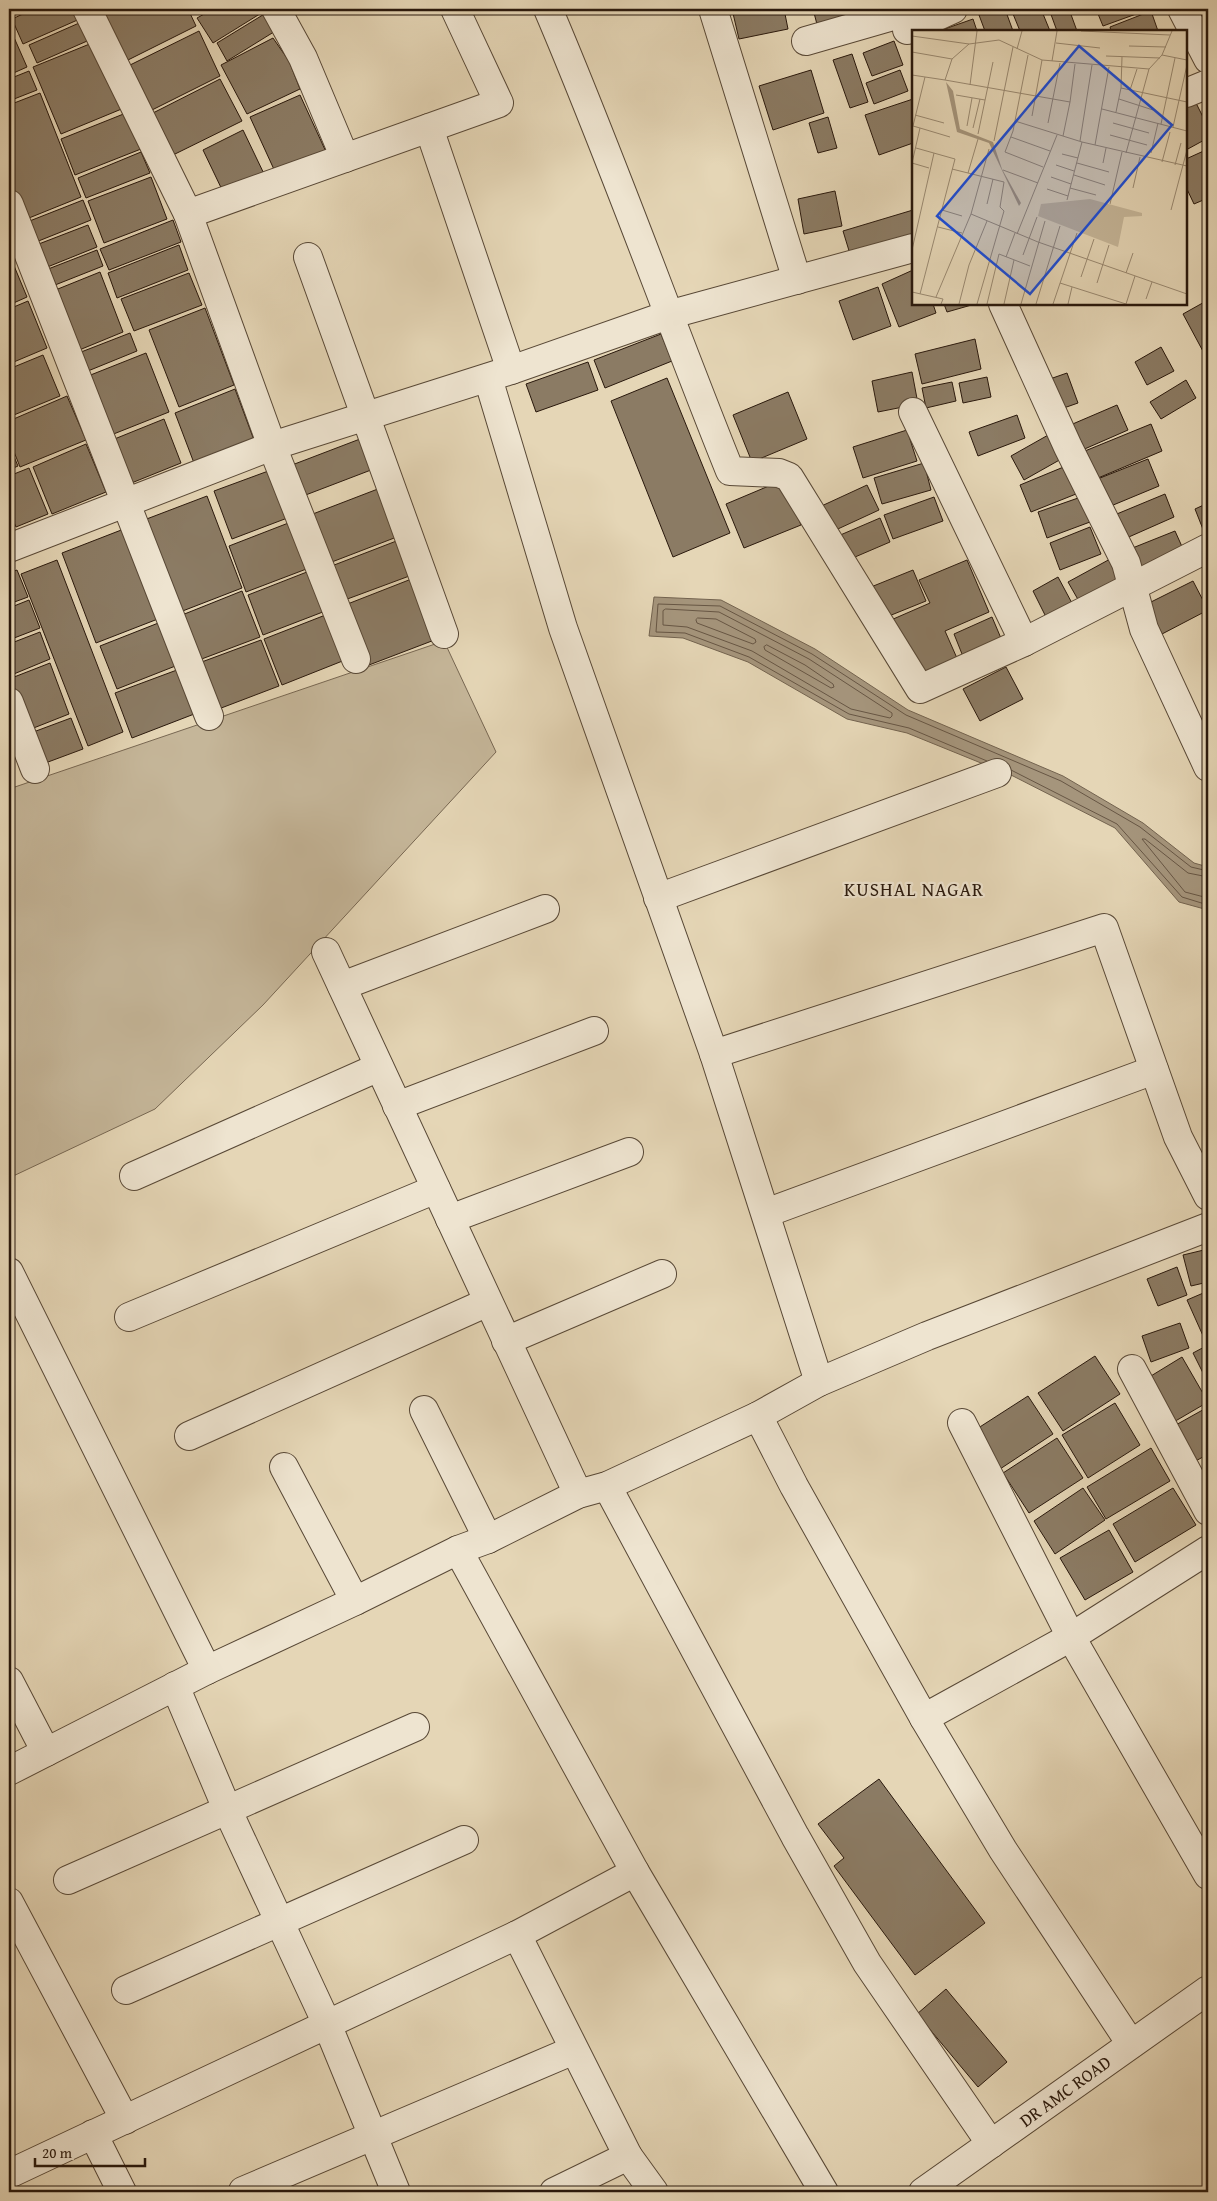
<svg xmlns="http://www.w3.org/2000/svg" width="1217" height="2201" font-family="'Gentium Book Plus',serif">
<rect width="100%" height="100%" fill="#e5d6b6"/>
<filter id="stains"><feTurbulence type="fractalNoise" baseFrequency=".004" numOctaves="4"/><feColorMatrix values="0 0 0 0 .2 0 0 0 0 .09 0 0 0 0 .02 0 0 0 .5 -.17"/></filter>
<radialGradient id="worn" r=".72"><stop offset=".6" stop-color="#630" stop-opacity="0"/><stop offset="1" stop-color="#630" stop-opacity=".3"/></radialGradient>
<!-- green -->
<polygon fill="#c5b699" stroke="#776752" points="444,641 496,752 263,1005 155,1109 9,1178 9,789"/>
<!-- water -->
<polygon fill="#a5957c" stroke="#73634f" points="654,597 721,600 815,649 908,710 1063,776 1143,823 1194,863 1208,867 1208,910 1179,902 1115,828 1013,776 907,733 847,719 748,662 683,638 649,636"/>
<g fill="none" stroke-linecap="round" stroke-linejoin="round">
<!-- shore -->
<g stroke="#675644" stroke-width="1">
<polygon points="666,609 719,612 809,659 892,713 892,716 890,718 851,709 752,651 687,627 663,625 663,611"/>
<polygon points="698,618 716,619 755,639 756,642 753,644 697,623 696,620"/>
<polygon points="767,645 805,665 833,684 834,687 831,688 765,650 764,647"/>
<polyline points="987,761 909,728 849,714 749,657 685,633 656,632 658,604 720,606 812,654 906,715 1061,781 1140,827 1191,867 1208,871"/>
<polyline points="1011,770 1117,824 1182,897 1208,905"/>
<polyline points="1208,877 1188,873 1145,839 1142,839 1185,892 1208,898"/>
</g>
</g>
<!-- building -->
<g fill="#8b7b64" stroke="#29180c">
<polygon points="34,9 78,9 82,18 23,44 12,19"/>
<polygon points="100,9 188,9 196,26 126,61"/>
<polygon points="213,9 261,9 263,12 213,43 197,18"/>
<polygon points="732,9 784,9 788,29 739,39"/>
<polygon points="813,9 895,9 819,32"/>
<polygon points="997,9 1005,9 1013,31 985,31 979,15"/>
<polygon points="1011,9 1041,9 1050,31 1020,31"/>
<polygon points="1049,9 1069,9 1077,31 1057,31"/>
<polygon points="1096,9 1150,9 1103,26"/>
<polygon points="1151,11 1158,31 1111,31 1110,27"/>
<polygon points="266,13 277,30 227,61 217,43"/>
<polygon points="973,19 977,31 939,31"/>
<polygon points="86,20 94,38 37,63 29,45"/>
<polygon points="9,26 27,67 9,75"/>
<polygon points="199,31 220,76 148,112 126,67"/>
<polygon points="273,38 289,61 300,89 247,114 221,65"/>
<polygon points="97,41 124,108 61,134 33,67"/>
<polygon points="894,41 903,65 872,76 863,53"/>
<polygon points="852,54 868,102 850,108 833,60"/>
<polygon points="811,70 824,113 773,130 759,86"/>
<polygon points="900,70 908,91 874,104 866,83"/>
<polygon points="29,71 37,90 9,101 9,79"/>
<polygon points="220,79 242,121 173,155 153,113"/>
<polygon points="40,93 81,197 24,220 9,179 9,105"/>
<polygon points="300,95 327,154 277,176 250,117"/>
<polygon points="913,99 913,143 879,155 865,115"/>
<polygon points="1194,99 1208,127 1208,138 1186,150 1186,104"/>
<polygon points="126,113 141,149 75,175 61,139"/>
<polygon points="828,117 837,148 818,153 809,123"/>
<polygon points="243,130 266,178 226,198 203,150"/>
<polygon points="1208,149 1208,198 1194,204 1186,187 1186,159"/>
<polygon points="141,152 150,173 86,198 78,178"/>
<polygon points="151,177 167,219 104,243 88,201"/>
<polygon points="835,191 842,226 804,234 798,199"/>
<polygon points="83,200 91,220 31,244 22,224"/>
<polygon points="913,210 913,235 850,254 843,231"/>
<polygon points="173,220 181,242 109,270 100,249"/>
<polygon points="88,225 97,247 40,270 31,247"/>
<polygon points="179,245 188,270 117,298 108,273"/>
<polygon points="97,250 103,266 50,287 43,271"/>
<polygon points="12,261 27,297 9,305 9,263"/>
<polygon points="913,270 913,304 933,304 936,313 899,327 882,284"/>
<polygon points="100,272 123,332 72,353 48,293"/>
<polygon points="189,273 202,305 134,331 121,299"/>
<polygon points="878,287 891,326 853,340 839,301"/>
<polygon points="1208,300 1208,353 1205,355 1183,314"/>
<polygon points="28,301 47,348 9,364 9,309"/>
<polygon points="944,304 975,304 947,312"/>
<polygon points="205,308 234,385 179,407 149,330"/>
<polygon points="130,333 137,351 83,373 76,354"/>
<polygon points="661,334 672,361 605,388 594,360"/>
<polygon points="975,339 981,369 922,384 915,354"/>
<polygon points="1161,347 1174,371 1147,385 1135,362"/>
<polygon points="146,353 169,412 106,437 83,378"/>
<polygon points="43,355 60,396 9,417 9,369"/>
<polygon points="588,362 598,390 536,412 526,384"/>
<polygon points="912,372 918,404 878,412 872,381"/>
<polygon points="1067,373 1078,403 1058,410 1047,380"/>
<polygon points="987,377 991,397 963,403 959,383"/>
<polygon points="667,378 730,533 673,557 611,401"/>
<polygon points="1186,380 1196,398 1161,419 1150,402"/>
<polygon points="952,382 956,401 926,408 922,388"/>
<polygon points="235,389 254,440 194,463 175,413"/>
<polygon points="788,392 807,439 752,462 733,415"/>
<polygon points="67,396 86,440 20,467 9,439 9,421"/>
<polygon points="1117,405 1128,430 1080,451 1068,426"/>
<polygon points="1017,415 1025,438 978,456 969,432"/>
<polygon points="164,419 181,463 129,484 112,440"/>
<polygon points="1151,424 1162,451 1091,481 1080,453"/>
<polygon points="907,430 917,461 863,478 853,447"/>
<polygon points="1050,434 1063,458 1024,480 1011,456"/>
<polygon points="360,439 371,470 303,496 292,465"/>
<polygon points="86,444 106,492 52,514 33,467"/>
<polygon points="9,445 18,466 9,470"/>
<polygon points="1148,459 1159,486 1106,508 1095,480"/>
<polygon points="924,463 931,490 882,504 874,478"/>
<polygon points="1066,466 1076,494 1031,512 1020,485"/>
<polygon points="29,468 48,514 16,527 9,510 9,476"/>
<polygon points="271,470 290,517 232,539 214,491"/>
<polygon points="783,480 801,525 744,548 726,504"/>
<polygon points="867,485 879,510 827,534 815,509"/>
<polygon points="383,487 402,535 324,565 305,517"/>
<polygon points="1165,494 1174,517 1122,540 1112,516"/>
<polygon points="207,496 242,588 180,612 144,520"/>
<polygon points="934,497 943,521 893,539 884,515"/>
<polygon points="1081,497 1090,522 1047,538 1038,512"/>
<polygon points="1208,503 1208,542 1195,509"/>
<polygon points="880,518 890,542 848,560 838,536"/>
<polygon points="291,522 309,568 246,592 229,546"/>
<polygon points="129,527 163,617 96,643 62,553"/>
<polygon points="1090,527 1101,554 1060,570 1050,543"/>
<polygon points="1175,531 1184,551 1134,571 1125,551"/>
<polygon points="399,540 412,575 342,601 329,567"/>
<polygon points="1112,558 1123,580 1080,603 1068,582"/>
<polygon points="57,560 123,732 88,746 21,574"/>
<polygon points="967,560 989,612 945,631 960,665 918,684 891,620 930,603 919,580"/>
<polygon points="17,570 28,597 9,604 9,573"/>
<polygon points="312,570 328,610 263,635 248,595"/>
<polygon points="913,570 926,601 879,620 866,589"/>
<polygon points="1058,577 1073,605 1047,619 1033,591"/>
<polygon points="414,578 437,639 369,665 345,605"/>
<polygon points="1193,581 1208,610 1162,634 1147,604"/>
<polygon points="242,591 260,637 199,660 182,615"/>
<polygon points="29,600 40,628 9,640 9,608"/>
<polygon points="328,614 345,660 282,685 264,639"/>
<polygon points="992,617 1003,643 964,659 954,634"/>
<polygon points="166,620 183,663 117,689 100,646"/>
<polygon points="40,632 50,659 9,676 9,644"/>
<polygon points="261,640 279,686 216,710 199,663"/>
<polygon points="50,663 69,714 26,731 9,687 9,679"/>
<polygon points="185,667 202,711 132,738 115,693"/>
<polygon points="1006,667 1023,699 980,721 963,689"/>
<polygon points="71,718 83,749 40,765 28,734"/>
<polygon points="1208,1249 1208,1282 1191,1286 1183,1255"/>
<polygon points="1177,1267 1187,1295 1158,1306 1147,1279"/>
<polygon points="1208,1291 1208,1336 1204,1338 1187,1300"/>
<polygon points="1180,1323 1189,1348 1151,1362 1142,1336"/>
<polygon points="1208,1345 1208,1383 1193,1353"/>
<polygon points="1095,1356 1120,1394 1063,1431 1038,1393"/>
<polygon points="1182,1357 1208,1402 1172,1423 1146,1379"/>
<polygon points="1028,1396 1053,1434 997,1471 972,1432"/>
<polygon points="1115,1403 1140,1445 1088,1478 1062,1435"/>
<polygon points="1208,1407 1208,1454 1194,1462 1174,1426"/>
<polygon points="1057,1438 1083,1478 1029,1513 1003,1473"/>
<polygon points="1151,1448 1170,1481 1106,1519 1087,1487"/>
<polygon points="1083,1488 1105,1520 1055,1554 1034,1521"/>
<polygon points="1173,1488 1196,1525 1135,1562 1113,1524"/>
<polygon points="1109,1530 1133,1572 1085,1600 1060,1558"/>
<polygon points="879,1779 985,1923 915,1975 834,1866 844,1858 818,1824"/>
<polygon points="946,1989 1007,2062 978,2087 917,2014"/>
</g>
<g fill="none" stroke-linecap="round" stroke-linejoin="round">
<defs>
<g id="minor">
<polyline points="87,9 188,214 272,446 356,659"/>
<polyline points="276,9 303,58 345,158"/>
<path d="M548,9C613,161 668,317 730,471L779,473L789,477L920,689L1024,642L1208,548"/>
<polyline points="713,9 797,280"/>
<polyline points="1182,9 1208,59"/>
<polyline points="907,30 953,9"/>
<polyline points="806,41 903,13"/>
<polyline points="1186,93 1208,84"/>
<polyline points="429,128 511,370"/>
<polyline points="9,204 209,716"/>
<polyline points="188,214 499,103 455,9"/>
<polyline points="308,257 444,634"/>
<polyline points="1003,304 1068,447 1126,563 1144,629 1208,767"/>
<polyline points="488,378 563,628 714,1054 819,1382"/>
<polyline points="913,412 1024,642"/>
<polyline points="9,548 272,446 511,370 668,315 913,248"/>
<polyline points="9,702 35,769"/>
<polyline points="658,898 997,773"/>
<polyline points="326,952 578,1494"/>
<polyline points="342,986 545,909"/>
<polyline points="714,1054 1104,928 1178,1137 1208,1196"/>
<polyline points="397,1106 594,1031"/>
<polyline points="134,1176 379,1067"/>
<polyline points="766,1213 1154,1070"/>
<polyline points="450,1219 629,1152"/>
<polyline points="9,1272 207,1670"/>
<polyline points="129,1317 436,1189"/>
<polyline points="506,1341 662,1274"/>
<polyline points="1132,1369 1208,1511"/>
<polyline points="424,1410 488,1539"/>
<polyline points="758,1416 794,1486 924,1718 1071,1637 1208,1550"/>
<polyline points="962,1423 1071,1637 1208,1875"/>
<polyline points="189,1436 488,1302"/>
<polyline points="284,1467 355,1601"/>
<polyline points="607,1486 795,1836 867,1963 991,2144"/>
<polyline points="458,1550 635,1872 824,2192"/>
<polyline points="9,1681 46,1752"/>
<polyline points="175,1686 227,1809 327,2024 396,2192"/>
<polyline points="924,1718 1003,1850 1131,2044"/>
<polyline points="9,1771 207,1670 355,1601 458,1550 488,1539 578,1494 607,1486 758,1416 819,1382 927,1336 1208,1227"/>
<polyline points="68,1880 415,1727"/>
<polyline points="9,1902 125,2120"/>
<polyline points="517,1935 628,2156 554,2192"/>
<polyline points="126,1990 464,1840"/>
<polyline points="93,2134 122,2192"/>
<polyline points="628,2156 654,2192"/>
<polyline points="9,2174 517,1935 635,1872"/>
<polyline points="243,2191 574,2050"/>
<polyline points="923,2192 1208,1990"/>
</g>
</defs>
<!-- minor casing -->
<use href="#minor" stroke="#584836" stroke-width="30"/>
<!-- minor -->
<use href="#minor" stroke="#eee4d0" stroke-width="28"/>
</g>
<g text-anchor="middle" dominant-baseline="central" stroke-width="4.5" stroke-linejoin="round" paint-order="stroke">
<!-- street labels -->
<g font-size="18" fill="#29180c" stroke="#eee4d0">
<text transform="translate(1065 2091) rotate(-36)">DR AMC ROAD</text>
</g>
<!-- neighbourhood labels -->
<g font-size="19" letter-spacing="1" fill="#29180c" stroke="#eee4d0">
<text x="914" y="889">KUSHAL NAGAR</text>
</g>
</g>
<!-- overview -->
<g transform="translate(912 30)">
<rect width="275" height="275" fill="#e5d6b6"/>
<path d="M178,169L230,183V186L212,187L206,217L126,186L129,174Z" fill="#c5b699"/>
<path d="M34,52L41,61L48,99L81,112L90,139L109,173L107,176L77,113L45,102Z" fill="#a5957c"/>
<path fill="none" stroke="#9a8a72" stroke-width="1" d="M169,1L258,5M0,6L57,14L87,10L130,30L237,39L250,25L260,1M144,13L188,18M217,16L254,17M105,19L110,1M0,22L40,29M116,25L101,101L93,122L131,137M250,25L275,30M194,26L248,28M140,31L145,1M0,45L33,50L40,29L57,14M33,50L158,72L151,106M58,55L65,1M209,58L210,27M218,60L225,39M44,65L73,70M207,69L241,80M158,72L163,34M190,79L275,101M204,82L209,58L275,72M3,85L32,93M120,86L130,30M103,91L170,112L275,136M136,93L148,33M201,93L237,103M249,94L263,28M55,96L60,68M261,97L275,35M8,98L38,107M61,98L68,69M66,104L81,32M198,105L235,115M99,107L138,121M82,111L101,17M168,111L180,35M183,115L197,37M4,118L43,129L8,264M214,123L237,39M239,123L246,93M150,124L166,128M250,132L258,102M0,133L8,98L1,96L13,47M0,133L17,138M165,133L197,142M191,133L194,118M144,135L162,141M263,135L269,113M40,139L92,152L88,177L92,181L65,274M91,140L126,153M56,143L66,109M162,145L193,155M139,147L159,154M158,158L184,165M221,158L228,127M135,159L156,166M155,170L170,112M75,174L81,149M198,174L210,122M30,180L50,186M259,180L275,120M59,184L126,212L275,264M26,197L50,203M105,204L145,105M0,220L22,123M111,225L125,187M94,227L103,203M214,243L221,223M169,247L182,209M148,253L214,274M185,253L197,215M0,262L31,269L29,274M24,267L59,184L77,119M234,269L240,252M47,274L57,235L75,191M75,274L87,224L118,236M92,274L102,230M109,274L133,191M124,274L148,196M141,274L165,203M156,274L160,257M214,274L223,246"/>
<path fill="#1d4ed8" fill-opacity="0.15" stroke="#1d4ed8" stroke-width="2.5" d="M167,16L260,95L118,264L25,186Z"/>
<rect width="275" height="275" fill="none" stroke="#29180c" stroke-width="2.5"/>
</g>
<!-- margin -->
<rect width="1217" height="2201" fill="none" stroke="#e5d6b6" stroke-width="30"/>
<rect x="10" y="10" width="1197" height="2181" fill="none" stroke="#29180c" stroke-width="2.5"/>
<rect x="15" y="15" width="1187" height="2171" fill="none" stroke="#29180c"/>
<!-- scale -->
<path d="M35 2158v8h110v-8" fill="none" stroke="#29180c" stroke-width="2.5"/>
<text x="42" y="2158" font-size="15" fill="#29180c" stroke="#eee4d0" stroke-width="4" paint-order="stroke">20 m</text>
<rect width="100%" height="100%" filter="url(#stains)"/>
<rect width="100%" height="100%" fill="url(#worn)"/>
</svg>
